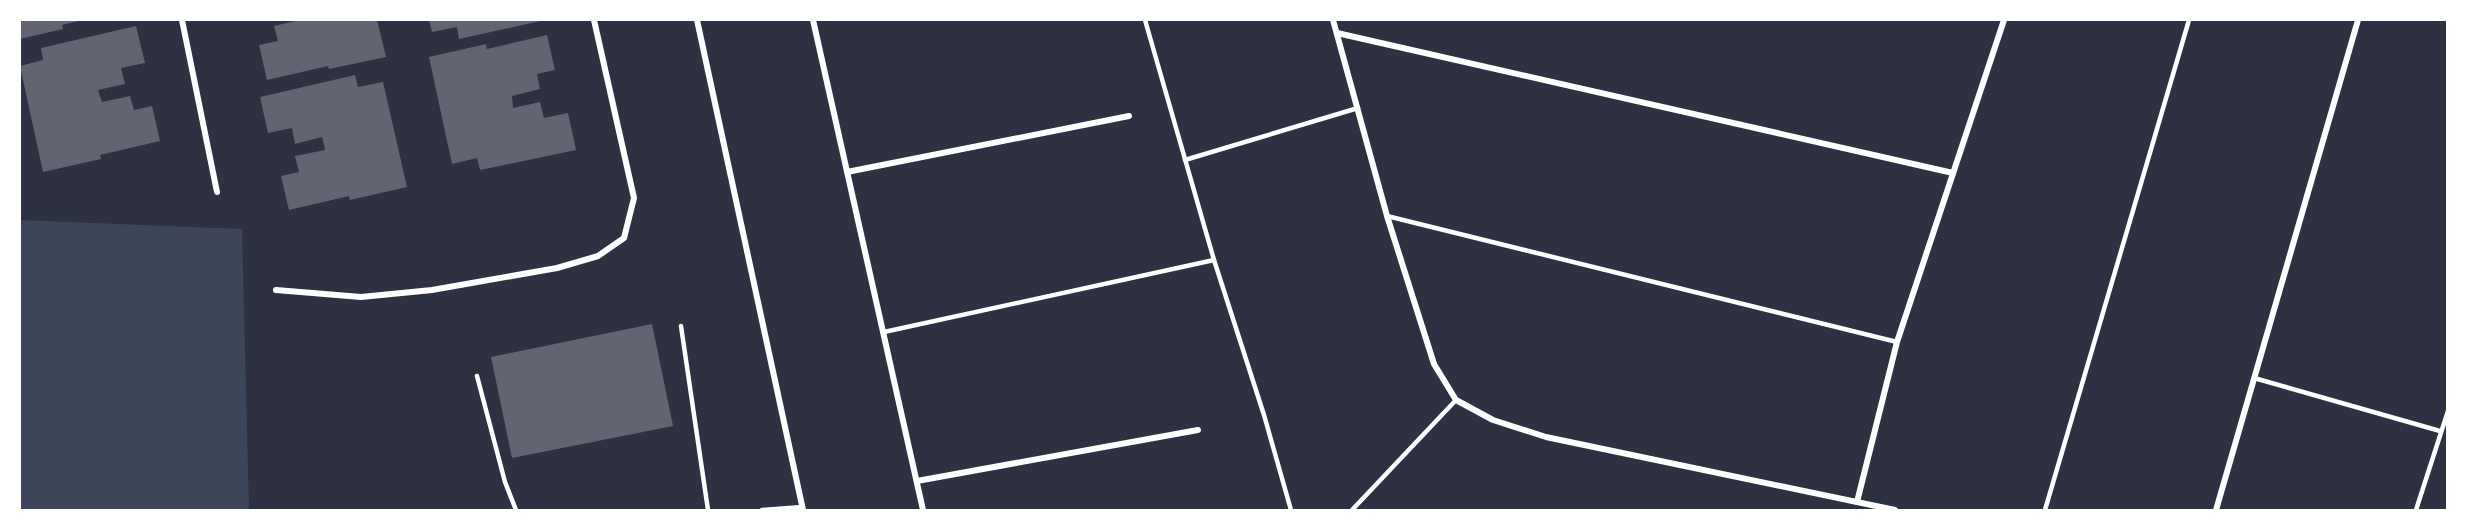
<svg xmlns="http://www.w3.org/2000/svg" width="2467" height="530" font-family="Quicksand,sans-serif">
<rect width="100%" height="100%" fill="#2d3142"/>
<!-- green -->
<polygon fill="#3c4559" points="20,220 242,229 249,510 20,510"/>
<!-- building -->
<g fill="#626471">
<polygon points="20,20 83,20 62,25 63,29 20,39"/>
<polygon points="300,20 377,20 386,57 329,69 328,66 267,80 259,45 278,41 274,26"/>
<polygon points="429,20 545,20 459,39 457,27 432,32"/>
<polygon points="136,26 145,63 121,68 125,84 98,90 102,102 130,96 134,110 152,106 160,141 100,155 101,159 43,172 20,66 43,60 41,48"/>
<polygon points="547,35 555,70 537,74 540,89 512,96 513,108 540,102 544,118 568,113 576,150 480,170 477,158 452,164 429,57 486,44 487,49"/>
<polygon points="355,75 358,87 383,82 407,187 350,200 349,196 289,210 281,176 299,172 295,156 325,150 324,144 322,137 295,144 292,128 268,133 260,97"/>
<polygon points="652,324 673,426 512,458 491,357"/>
</g>
<g fill="none" stroke-linecap="round" stroke-linejoin="round">
<!-- service -->
<g stroke="#fff" stroke-width="4.5">
<polyline points="1145,20 1214,260 1264,415 1291,510"/>
<polyline points="1185,160 1358,108"/>
<polyline points="1387,216 1897,342"/>
<polyline points="681,326 708,510"/>
<polyline points="884,332 1214,260"/>
<polyline points="477,376 505,482 516,510"/>
<polyline points="2254,378 2440,431"/>
<polyline points="762,510 803,507"/>
<polyline points="1352,510 1456,400"/>
<polyline points="2045,510 2189,20"/>
<polyline points="2416,510 2448,411"/>
</g>
<!-- minor -->
<g stroke="#fff" stroke-width="6">
<polyline points="182,20 217,192"/>
<polyline points="697,20 803,510"/>
<polyline points="813,20 923,510"/>
<polyline points="1333,20 1387,216 1434,364 1456,400 1493,420 1546,437 1895,510"/>
<polyline points="1337,33 1953,173"/>
<polyline points="847,172 1129,116"/>
<polyline points="276,290 361,297 432,290 557,268 598,256 624,238 634,198 594,20"/>
<polyline points="917,481 1198,430"/>
<polyline points="1857,502 1897,342 2004,20"/>
<polyline points="2216,510 2358,20"/>
</g>
</g>
<!-- border -->
<rect width="2467" height="530" fill="none" stroke="#ffffff" stroke-width="42"/>
</svg>
